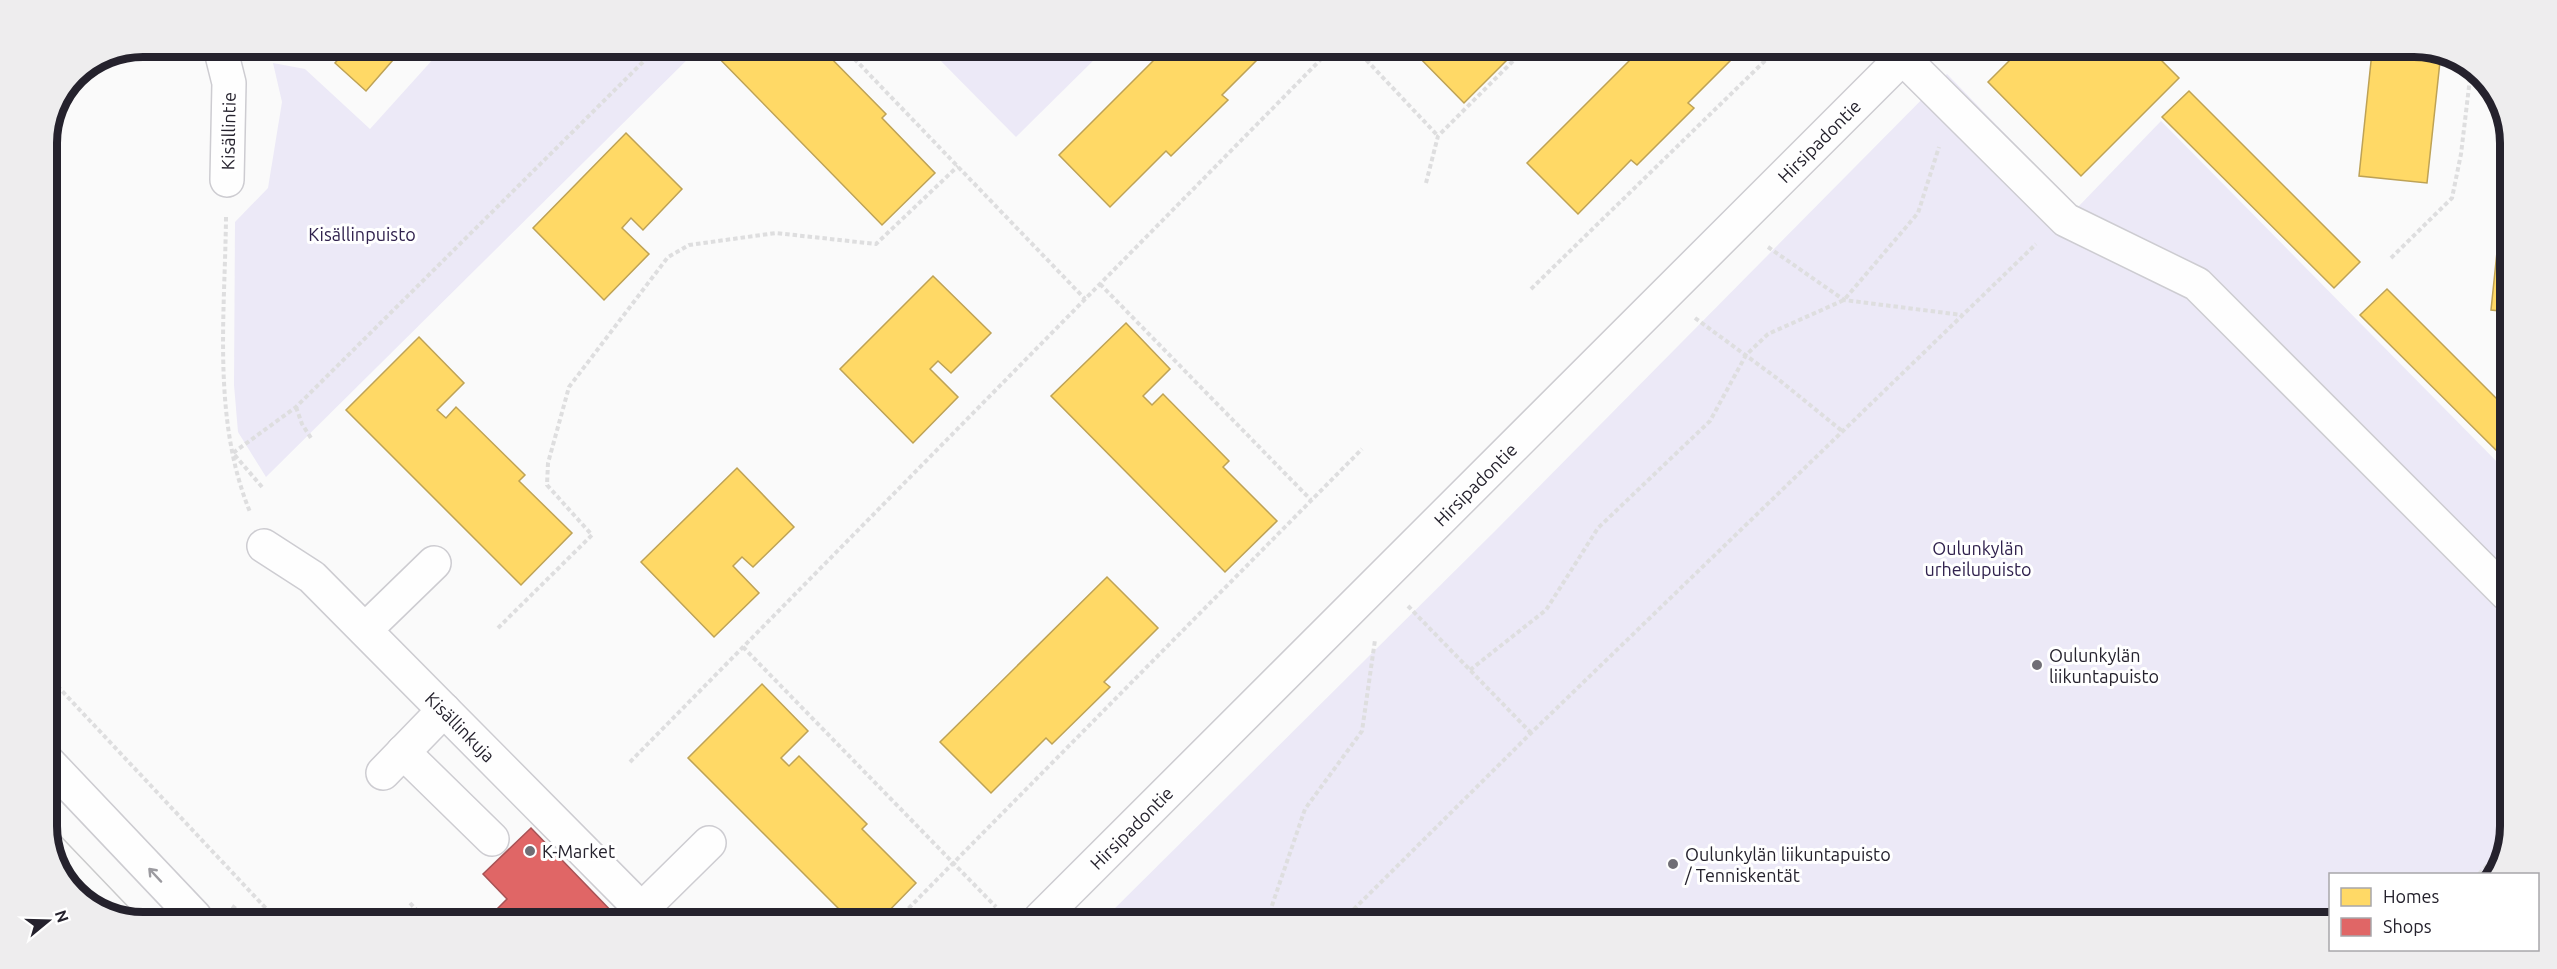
<svg xmlns="http://www.w3.org/2000/svg" width="2557" height="969" font-family="Ubuntu,sans-serif">
<rect width="100%" height="100%" fill="#fafafa"/>
<!-- green -->
<g fill="#ece9f7">
<polygon points="444,47 699,48 266,477 238,432 234,385 235,222 268,188 282,102 273,63 305,69 370,129"/>
<polygon points="928,48 1105,49 1016,137"/>
<polygon points="1947,74 2077,208 2161,121 2508,473 2505,858 2492,874 2330,874 2330,922 1103,920 1495,531"/>
</g>
<!-- homes -->
<g fill="#ffd966" stroke="#bea255" stroke-width="1.5">
<polygon points="345,47 386,47 383,51 393,60 366,91 335,63 347,49"/>
<polygon points="709,48 801,48 809,56 817,48 821,48 886,114 882,118 935,173 882,225"/>
<polygon points="1165,49 1268,49 1222,95 1228,100 1171,156 1166,151 1110,207 1059,155"/>
<polygon points="1411,49 1517,50 1464,103"/>
<polygon points="1640,50 1741,50 1688,103 1694,108 1637,165 1631,160 1578,214 1527,163"/>
<polygon points="2019,51 2115,51 2124,59 2132,51 2152,51 2179,78 2081,176 1988,82"/>
<polygon points="2372,52 2441,52 2427,183 2359,176"/>
<polygon points="2189,91 2360,262 2334,288 2162,117"/>
<polygon points="2500,109 2510,136 2509,312 2491,310 2509,136 2497,134"/>
<polygon points="626,133 682,189 643,230 631,218 622,228 649,254 604,300 533,228"/>
<polygon points="933,276 991,333 951,373 938,361 930,369 958,397 913,443 840,369"/>
<polygon points="2387,289 2508,410 2508,462 2360,315"/>
<polygon points="1126,323 1170,369 1143,396 1152,405 1163,394 1229,461 1223,467 1277,521 1225,572 1051,396"/>
<polygon points="419,337 464,383 437,410 446,418 456,407 525,475 519,481 572,533 521,585 346,410"/>
<polygon points="737,468 794,527 753,567 742,557 733,566 759,593 714,637 641,562"/>
<polygon points="1107,577 1158,628 1104,682 1110,687 1052,744 1046,738 991,793 940,742"/>
<polygon points="762,684 808,731 781,758 789,766 799,756 867,824 862,829 916,883 881,919 849,919 688,758"/>
</g>
<!-- shops -->
<polygon fill="#e06666" stroke="#a85255" stroke-width="1.5" points="531,828 618,918 488,918 507,899 483,874"/>
<g fill="none" stroke-linecap="round" stroke-linejoin="round">
<defs>
<g id="minor">
<polyline points="220,47 229,83 227,180"/>
<polyline points="1904,59 2066,220 2197,284 2507,594"/>
<path id="s1" d="M264,546L312,577L651,919"/>
<polyline points="365,630 434,563"/>
<polyline points="403,752 492,839"/>
<polyline points="383,773 444,710"/>
<polyline points="642,909 709,843"/>
<path id="s2" d="M1040,919L1910,50"/>
</g>
<polyline id="major" points="47,761 195,917"/>
</defs>
<!-- minor casing -->
<use href="#minor" stroke="#cdccd1" stroke-width="36"/>
<!-- major casing -->
<use href="#major" stroke="#cdccd1" stroke-width="36"/>
<!-- path -->
<g stroke="#dededf" stroke-width="4" stroke-dasharray="4.5 3" stroke-linecap="butt">
<polyline points="844,48 1085,299"/>
<polyline points="1356,49 1438,136"/>
<polyline points="1426,183 1438,136 1524,50"/>
<path d="M226,217C225,315 212,419 250,512"/>
<polyline points="1768,247 1844,300 1962,315"/>
<polyline points="2391,258 2452,198 2461,154 2471,70"/>
<polyline points="1100,284 1311,500"/>
<polyline points="1531,289 1776,50"/>
<polyline points="1695,318 1778,379 1842,431"/>
<polyline points="296,407 302,424 311,438"/>
<polyline points="262,487 233,453 296,407 657,48"/>
<polyline points="1408,606 1531,733"/>
<polyline points="498,628 592,535 547,485 548,463 569,387 668,257 689,245 776,233 876,244 958,166"/>
<polyline points="743,647 996,907"/>
<polyline points="1470,670 1546,610 1598,528 1710,421 1746,355 1768,334 1844,300 1918,213 1939,147"/>
<polyline points="47,675 275,918"/>
<polyline points="630,762 1331,49"/>
<polyline points="2479,874 2505,847"/>
<polyline points="410,903 424,918"/>
<polyline points="232,906 239,911 268,918"/>
<polyline points="898,919 1362,449"/>
<polyline points="1267,920 1305,809 1362,731 1375,640"/>
<polyline points="1343,920 1531,733 2036,244"/>
</g>
<!-- minor -->
<use href="#minor" stroke="#fefefe" stroke-width="33"/>
<!-- major -->
<use href="#major" stroke="#fefefe" stroke-width="33"/>
<!-- tram -->
<g stroke="#cacacb" stroke-width="1.5">
<polyline points="47,822 138,917"/>
<polyline points="60,867 100,909"/>
</g>
</g>
<!-- one-way arrows -->
<defs><path id="oneway-shaft" d="M-6 0H5M1.5-3L5.5 0L1.5 3" fill="none" stroke-width="1.6" stroke-linecap="round" stroke-linejoin="round" transform="scale(1.5)"/></defs>
<use stroke="#9c9ba0" href="#oneway-shaft" transform="translate(155 875) rotate(-133)"/>
<!-- markers -->
<g fill="#706e75" stroke="#fff" stroke-width="2">
<circle cx="2037" cy="665" r="6"/>
<circle cx="530" cy="851" r="6"/>
<circle cx="1673" cy="864" r="6"/>
</g>
<g text-anchor="middle" dominant-baseline="central" stroke-width="6" stroke-linejoin="round" paint-order="stroke">
<!-- street labels -->
<g font-size="18" fill="#25222d" stroke="#fff">
<text transform="translate(228 131) rotate(-89)">Kisällintie</text>
<text stroke="none"><textPath href="#s2" startOffset="1101">Hirsipadontie</textPath></text>
<text stroke="none"><textPath href="#s2" startOffset="615">Hirsipadontie</textPath></text>
<text stroke="none"><textPath href="#s1" startOffset="268">Kisällinkuja</textPath></text>
<text stroke="none"><textPath href="#s2" startOffset="129">Hirsipadontie</textPath></text>
</g>
<!-- park labels -->
<g font-size="18" fill="#31224e" stroke="#fff">
<text x="362" y="234">Kisällinpuisto</text>
<text x="1978" y="548">Oulunkylän<tspan x="1978" dy="21">urheilupuisto</tspan></text>
</g>
<!-- poi labels -->
<g font-size="18" fill="#25222d" stroke="#fff" text-anchor="start">
<text x="2049" y="655">Oulunkylän<tspan x="2049" dy="21">liikuntapuisto</tspan></text>
<text x="542" y="851">K-Market</text>
<text x="1685" y="854">Oulunkylän liikuntapuisto<tspan x="1685" dy="21">/ Tenniskentät</tspan></text>
</g>
</g>
<!-- crop -->
<path d="M0 0H2557V969H0ZM143 57H2414A86 86 0 0 1 2500 143V826A86 86 0 0 1 2414 912H143A86 86 0 0 1 57 826V143A86 86 0 0 1 143 57Z" fill="#eeedee" fill-rule="evenodd"/>
<path fill="none" stroke="#25222d" stroke-width="8" d="M143 57H2414A86 86 0 0 1 2500 143V826A86 86 0 0 1 2414 912H143A86 86 0 0 1 57 826V143A86 86 0 0 1 143 57Z"/>
<!-- legend -->
<rect x="2329" y="873" width="210" height="78" fill="#ffffff" stroke="#a8a7ab" stroke-width="1.5"/>
<rect x="2341" y="888" width="30" height="18" fill="#ffd966" stroke="#a8a7ab" stroke-width="1.5"/>
<text x="2383" y="903" font-size="18" fill="#25222d">Homes</text>
<rect x="2341" y="918" width="30" height="18" fill="#e06666" stroke="#a8a7ab" stroke-width="1.5"/>
<text x="2383" y="933" font-size="18" fill="#25222d">Shops</text>
<!-- north arrow -->
<g transform="translate(48 921) rotate(71)" stroke="#ffffff" stroke-width="4.5" paint-order="stroke">
<path d="M0-4.5L10 22L0 15L-10 22Z" fill="#25222d"/>
<text y="-9" font-size="16" font-weight="bold" text-anchor="middle" fill="#25222d">N</text>
</g>
</svg>
